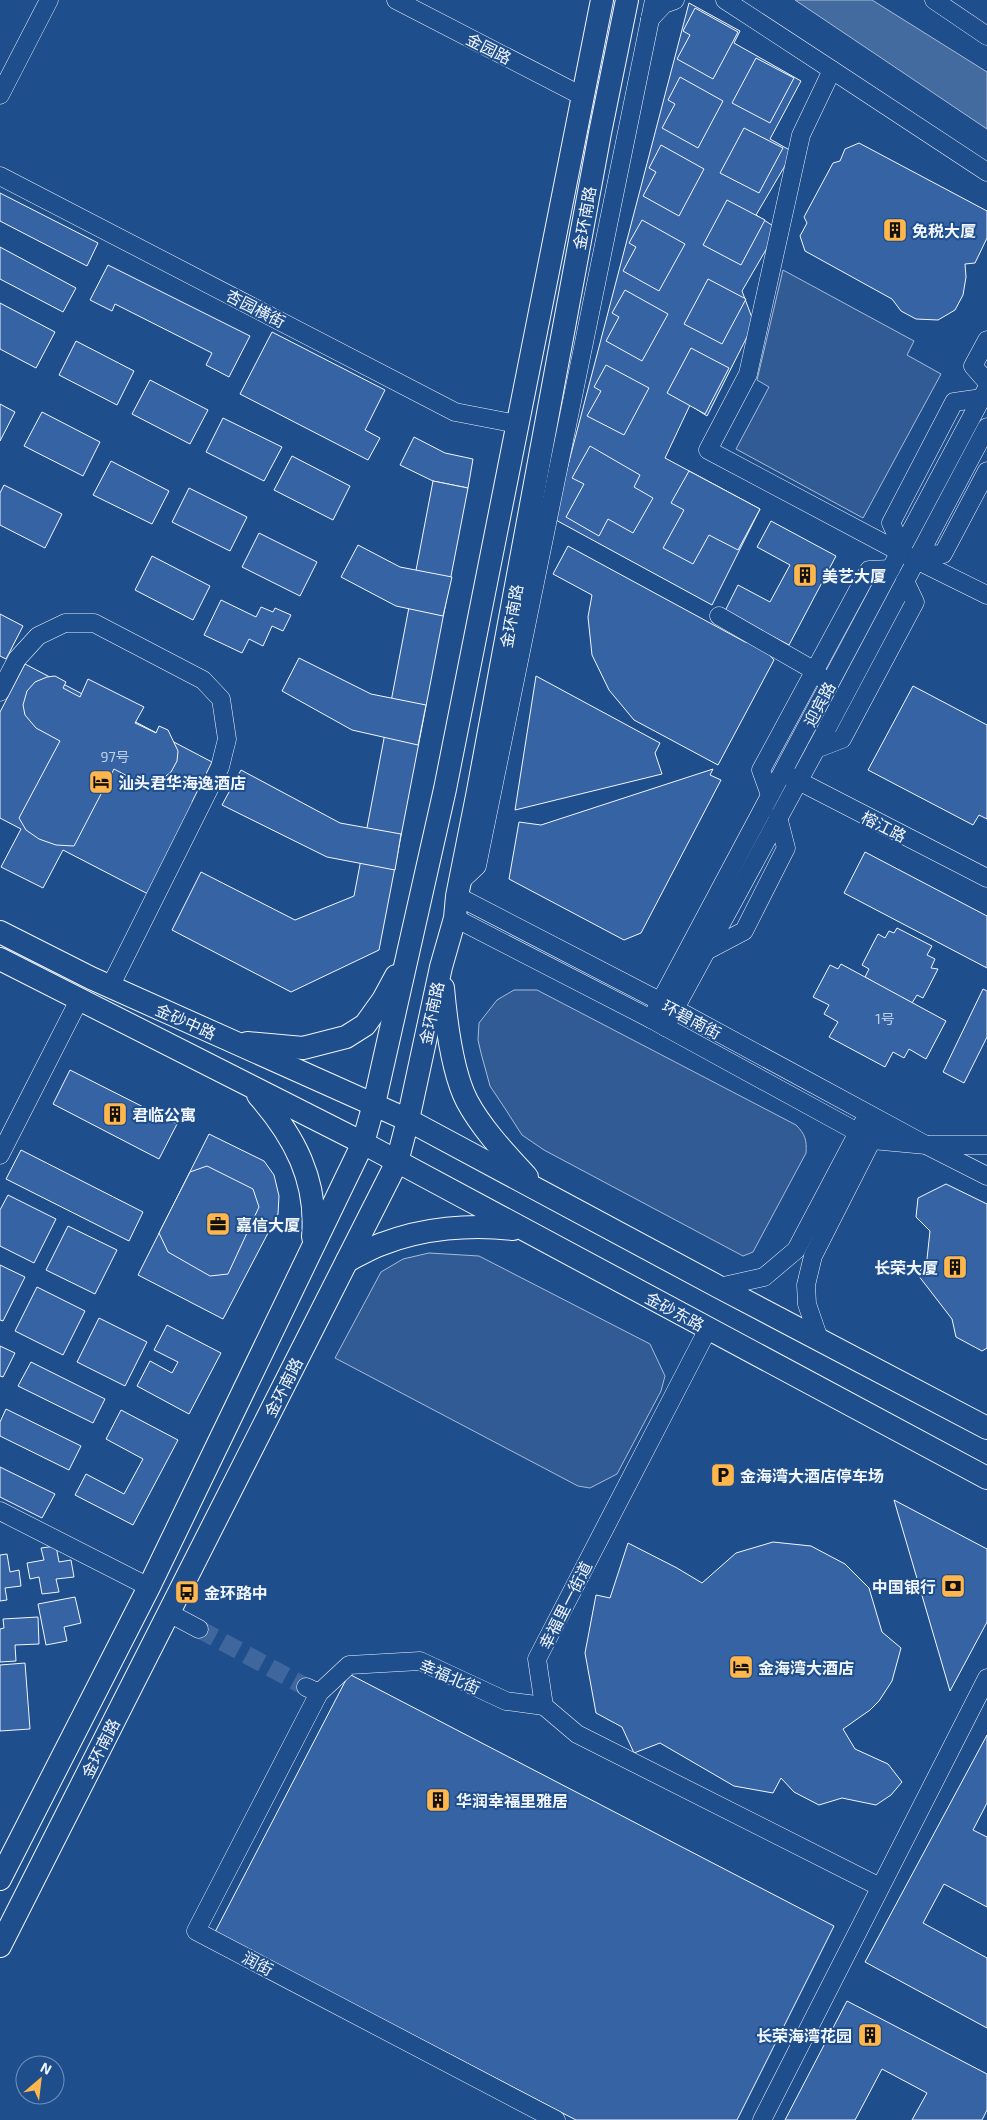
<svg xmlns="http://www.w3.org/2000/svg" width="987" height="2120" font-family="'Exo 2','Noto Sans SC',sans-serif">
<rect width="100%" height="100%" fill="#1f4e8c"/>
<!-- green -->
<g fill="#305b95" stroke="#a8bbd7">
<polygon points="783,270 914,341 907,355 941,374 863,518 736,449 769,387 757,380"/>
<path d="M514,990H537L796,1125C805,1134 807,1140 806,1153L753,1252L743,1256L544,1150L522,1135L506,1110L490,1086L481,1053L478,1040L479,1023L497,1000Z"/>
<polygon points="429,1253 479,1256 650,1344 665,1376 661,1391 617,1474 590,1488 578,1486 335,1358 381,1272 403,1259"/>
</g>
<!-- water -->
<polygon fill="#446ba0" stroke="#a8bbd7" points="795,0 872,0 987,72 987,129"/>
<!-- building -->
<g fill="#3563a3" stroke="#f2f6ff">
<polygon points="689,3 740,31 734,43 801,81 770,139 793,152 756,215 778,229 742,291 754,323 707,416 690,405 665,458 760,509 712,605 554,519"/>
<polygon points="695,8 738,32 713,79 677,59 690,35 683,31"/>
<polygon points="756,58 794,78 770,123 732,103"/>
<polygon points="680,77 723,101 698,148 662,128 675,104 668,100"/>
<polygon points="744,128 783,148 759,193 720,173"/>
<polygon points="859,143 987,211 987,238 975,263 965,264 966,277 963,295 955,310 938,320 916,319 901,311 892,299 805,251 800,236 807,223 804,217 833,163 840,161 845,149"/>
<polygon points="661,145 704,169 679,216 643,196 656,172 649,168"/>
<polygon points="0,193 98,243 87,266 0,221"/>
<polygon points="727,200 765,220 741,265 703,245"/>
<polygon points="642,220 685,244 659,291 623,271 636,247 629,243"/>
<polygon points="0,247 76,288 63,312 0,279"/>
<polygon points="108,265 250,336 229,377 206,365 212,353 115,304 112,311 90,300"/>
<polygon points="708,279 746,299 722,344 684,324"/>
<polygon points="625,290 668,314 642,361 606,341 619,317 612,313"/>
<polygon points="0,303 55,332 36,368 0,349"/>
<polygon points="272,332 385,390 365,430 380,438 368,460 240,394"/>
<polygon points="76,341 134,371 117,405 59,375"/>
<polygon points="691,348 729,368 705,414 667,393"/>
<polygon points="606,365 649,388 624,435 587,416 601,391 594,387"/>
<polygon points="150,380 208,410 190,444 132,414"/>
<polygon points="0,404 15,412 0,441"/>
<polygon points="42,412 100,442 83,476 24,446"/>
<polygon points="223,418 282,447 264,481 206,452"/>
<polygon points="414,437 445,453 473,459 468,488 433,481 400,465"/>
<polygon points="590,446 640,475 634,487 653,498 633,533 608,519 599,536 566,517 584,484 572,478"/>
<polygon points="292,456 350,486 333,520 274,490"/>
<polygon points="111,461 169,491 152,524 93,495"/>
<polygon points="689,471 760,509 738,550 709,535 693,564 663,548 684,510 671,503"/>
<polygon points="433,481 468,488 379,950 291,992 172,930 201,872 295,920 354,896"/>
<polygon points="4,485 62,514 45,548 0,525 0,493"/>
<polygon points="189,488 247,517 230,551 172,522"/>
<polygon points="771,521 836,556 789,645 725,611 738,585 770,602 790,565 757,547"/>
<polygon points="259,533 317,562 300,596 242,567"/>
<polygon points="358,545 400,567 452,577 443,616 396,606 341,577"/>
<polygon points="568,546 745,642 760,644 774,660 718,765 634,720 609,690 592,655 588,617 592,595 553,574"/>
<polygon points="152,556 210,586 193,620 135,590"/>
<polygon points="221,600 256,617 261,607 273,612 275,608 291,615 283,631 272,626 263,646 249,639 242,653 204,635"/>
<polygon points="0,614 23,626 6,659 0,656"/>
<polygon points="299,658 371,694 426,705 418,745 352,730 282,691"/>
<polygon points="25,664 212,762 192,802 197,805 150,895 63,850 43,888 1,867 21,829 0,818 0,712"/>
<polygon points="55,676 66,682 63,688 80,697 88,679 144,707 135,723 156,733 159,726 168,730 178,751 177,761 171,772 161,780 148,781 133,779 114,769 74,846 56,845 39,839 26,830 19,818 60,741 36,728 25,715 23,705 27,691 35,682 47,677"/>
<polygon points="536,676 660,743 655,753 662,774 515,810"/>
<polygon points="913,686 987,725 987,819 979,815 973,825 868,770"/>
<polygon points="713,769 710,775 721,780 641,933 624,940 509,879 519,822 541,825"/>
<polygon points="241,770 340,823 401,834 395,870 327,857 222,805"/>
<polygon points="865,852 987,916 987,968 844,893"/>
<polygon points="897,928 932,946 927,955 935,959 931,968 938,969 923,998 917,995 912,1003 903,998 899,1005 890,1001 886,1009 871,1001 875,994 867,990 872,981 865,977 869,969 862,965 878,934 885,938 889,931 894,933"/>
<polygon points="841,964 946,1021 926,1059 909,1049 904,1058 893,1052 885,1067 829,1037 838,1022 824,1014 829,1005 813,997 830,965 838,969"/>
<polygon points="983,989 987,991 987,1037 964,1083 943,1072"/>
<polygon points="70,1070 177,1124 159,1159 53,1104"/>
<polygon points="209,1134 264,1161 274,1175 279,1196 278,1214 223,1319 138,1275"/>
<polygon points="21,1150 143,1212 129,1241 6,1179"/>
<polygon points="207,1166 253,1189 259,1207 228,1274 210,1276 168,1252 159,1233 190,1172"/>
<polygon points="946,1184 987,1204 987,1348 982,1351 956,1337 952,1319 918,1275 927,1259 930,1231 916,1217 918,1198"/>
<polygon points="8,1195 56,1219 34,1263 0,1246 0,1210"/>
<polygon points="68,1226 117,1250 95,1294 46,1270"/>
<polygon points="0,1265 25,1277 3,1321 0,1320"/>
<polygon points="37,1287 85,1311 63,1355 15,1331"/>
<polygon points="99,1318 147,1342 125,1386 77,1362"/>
<polygon points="167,1325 221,1353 189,1414 137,1386 150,1361 172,1373 178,1362 154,1350"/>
<polygon points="0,1346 15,1353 3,1377 0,1376"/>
<polygon points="31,1362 105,1399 93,1423 18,1386"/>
<polygon points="6,1409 81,1446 69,1470 0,1436 0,1422"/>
<polygon points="121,1410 178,1440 133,1525 75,1495 86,1474 124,1494 143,1459 106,1439"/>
<polygon points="0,1467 55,1494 42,1518 0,1497"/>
<polygon points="894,1500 987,1549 987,1622 950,1691"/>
<polygon points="773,1542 811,1546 845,1564 869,1588 882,1632 901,1648 892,1681 879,1701 870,1710 843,1729 855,1749 888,1764 902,1782 891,1795 876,1805 842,1798 819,1805 794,1792 781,1778 773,1793 734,1786 660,1743 634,1753 622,1727 596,1713 585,1653 596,1595 610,1598 628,1543 677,1568 702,1583 736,1553"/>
<polygon points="56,1546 59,1562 71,1560 74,1577 56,1579 59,1592 42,1594 39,1577 30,1579 27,1563 44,1560 41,1548"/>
<polygon points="7,1554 10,1572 19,1570 21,1586 5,1588 7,1600 0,1601 0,1555"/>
<polygon points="75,1597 81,1623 64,1627 67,1641 46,1645 38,1604"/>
<polygon points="38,1617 39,1644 15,1645 16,1661 0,1662 0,1629 4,1628 3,1619"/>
<polygon points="25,1663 30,1729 0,1731 0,1665"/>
<polygon points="349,1674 834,1926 737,2120 576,2120 215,1932"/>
<polygon points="987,1735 987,1803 973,1830 987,1837 987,1907 944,1884 923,1923 987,1958 987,2028 865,1962"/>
<polygon points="847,2001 987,2074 987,2110 982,2120 912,2120 927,2093 882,2069 855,2120 785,2120"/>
</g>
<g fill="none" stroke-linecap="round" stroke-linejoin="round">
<!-- minor-tunnel -->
<polyline stroke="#3f679d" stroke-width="18" stroke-dasharray="18 9" stroke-linecap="butt" points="199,1629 306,1687"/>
<defs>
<g id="minor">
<polyline points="396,0 582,96"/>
<polyline points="725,0 832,70 801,135 748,374 708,450 900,552 987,595"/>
<polyline points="934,0 987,36"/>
<polyline points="650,19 664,4 675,0"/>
<polyline points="832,70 987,172"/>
<polyline points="0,95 49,0"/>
<polyline points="0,176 455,412 517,424"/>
<polyline points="987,340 973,366 987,382"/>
<polyline points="902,547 891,523 954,402 982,398"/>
<polyline points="920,555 943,554 987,471"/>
<polyline points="719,616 815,671 823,679"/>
<polyline points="0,692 17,659 38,636 65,623 94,623 203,680 221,699 227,739 220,767 110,987"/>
<polyline points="816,749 842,739 915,602 905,581"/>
<polyline points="787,775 987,878"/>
<polyline points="770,795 761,770 869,570 891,569"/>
<polyline points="459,883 477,866 654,0"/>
<polyline points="457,896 675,1009 926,1145 987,1176"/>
<polyline points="455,918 651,1019 872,1140 926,1145 987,1145"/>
<polyline points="706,951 744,931 786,848 778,817"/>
<polyline points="651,1019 987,388"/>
<polyline points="665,1027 816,749 987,427"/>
<polyline points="0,1155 79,1000"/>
<polyline points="719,1287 764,1277 796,1250 863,1123"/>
<polyline points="708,1329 537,1659 544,1706 577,1734 880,1887"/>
<polyline points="819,1339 807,1304 806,1285 813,1256 877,1130"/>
<polyline points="0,1511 149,1587"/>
<polyline points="169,1613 199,1629"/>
<polyline points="306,1687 319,1693 349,1665 420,1661 506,1701 544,1706"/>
<polyline points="319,1693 196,1931 556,2120"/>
<polyline points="762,2120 987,1678"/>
</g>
<g id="major">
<polyline points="0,932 91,978 408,1120 719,1287 987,1428"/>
<polyline points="0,959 363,1143 987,1478"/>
<path d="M443,988C446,1021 452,1072 467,1101C482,1129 506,1154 527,1177"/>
<polyline points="247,1043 303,1048 346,1037 365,1025 383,1000 396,976"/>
<path d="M258,1095C294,1136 318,1180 313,1237"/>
<path d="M347,1261C359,1255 370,1248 382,1244C423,1228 470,1224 513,1229"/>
<polyline points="0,1879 149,1587 363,1143 374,1104 445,789 602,0"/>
<polyline points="0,1946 397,1162 408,1120 441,967 455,918 457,896 477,796 600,133 627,0"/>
</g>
</defs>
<!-- minor casing -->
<use href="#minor" stroke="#f2f6ff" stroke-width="19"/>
<!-- major casing -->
<use href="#major" stroke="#f2f6ff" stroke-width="24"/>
<!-- minor -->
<use href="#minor" stroke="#1f4e8c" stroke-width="18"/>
<!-- major -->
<use href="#major" stroke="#1f4e8c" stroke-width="22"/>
</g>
<!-- icons -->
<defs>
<symbol id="building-square" viewBox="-11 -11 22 22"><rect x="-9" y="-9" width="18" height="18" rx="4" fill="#ffb74d" stroke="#1f4e8c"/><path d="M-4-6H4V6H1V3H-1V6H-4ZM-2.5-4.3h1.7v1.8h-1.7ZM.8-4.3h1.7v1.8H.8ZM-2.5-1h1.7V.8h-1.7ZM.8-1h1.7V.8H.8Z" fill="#111"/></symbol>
<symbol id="hotel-square" viewBox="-11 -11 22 22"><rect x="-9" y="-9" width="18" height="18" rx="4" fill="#ffb74d" stroke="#1f4e8c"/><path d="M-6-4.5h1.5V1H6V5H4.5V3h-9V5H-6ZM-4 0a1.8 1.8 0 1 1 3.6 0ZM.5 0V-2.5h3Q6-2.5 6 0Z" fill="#111"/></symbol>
<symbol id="office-square" viewBox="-11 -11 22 22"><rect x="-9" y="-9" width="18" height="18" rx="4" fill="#ffb74d" stroke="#1f4e8c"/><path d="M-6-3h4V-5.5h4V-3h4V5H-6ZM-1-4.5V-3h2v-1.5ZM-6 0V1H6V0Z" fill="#111"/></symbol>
<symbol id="parking-square" viewBox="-11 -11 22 22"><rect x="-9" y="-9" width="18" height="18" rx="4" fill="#ffb74d" stroke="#1f4e8c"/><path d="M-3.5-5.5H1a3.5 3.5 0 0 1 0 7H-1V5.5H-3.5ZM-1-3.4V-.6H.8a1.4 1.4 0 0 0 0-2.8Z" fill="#111"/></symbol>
<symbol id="bank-square" viewBox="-11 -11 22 22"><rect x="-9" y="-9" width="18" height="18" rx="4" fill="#ffb74d" stroke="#1f4e8c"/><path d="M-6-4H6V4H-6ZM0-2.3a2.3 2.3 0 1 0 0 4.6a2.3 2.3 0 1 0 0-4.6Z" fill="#111"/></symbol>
<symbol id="bus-square" viewBox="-11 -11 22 22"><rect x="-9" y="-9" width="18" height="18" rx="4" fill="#ffb74d" stroke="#1f4e8c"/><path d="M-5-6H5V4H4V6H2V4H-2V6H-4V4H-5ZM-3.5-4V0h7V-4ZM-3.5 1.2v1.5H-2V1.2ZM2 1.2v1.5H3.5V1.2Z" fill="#111"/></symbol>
</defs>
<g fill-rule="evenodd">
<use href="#building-square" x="881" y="216" width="28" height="28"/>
<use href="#building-square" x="791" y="561" width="28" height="28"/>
<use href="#hotel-square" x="87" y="768" width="28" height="28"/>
<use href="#building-square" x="101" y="1100" width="28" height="28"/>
<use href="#office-square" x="204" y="1210" width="28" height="28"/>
<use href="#building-square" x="941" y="1253" width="28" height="28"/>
<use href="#parking-square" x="709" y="1461" width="28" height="28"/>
<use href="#bank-square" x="939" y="1572" width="28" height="28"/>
<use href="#bus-square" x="173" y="1578" width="28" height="28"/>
<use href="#hotel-square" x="727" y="1653" width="28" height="28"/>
<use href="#building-square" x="424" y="1786" width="28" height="28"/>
<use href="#building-square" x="856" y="2021" width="28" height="28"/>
</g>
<g text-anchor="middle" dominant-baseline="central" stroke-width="4" stroke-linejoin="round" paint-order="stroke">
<!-- number labels -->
<g font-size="14" fill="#c3d1e8">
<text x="115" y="756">97号</text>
<text x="885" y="1018">1号</text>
</g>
<!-- street labels -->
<g font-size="16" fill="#f2f6ff" stroke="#1f4e8c">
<text transform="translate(489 48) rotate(27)">金园路</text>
<text transform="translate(584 218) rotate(-80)">金环南路</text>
<text transform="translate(256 308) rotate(27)">杏园横街</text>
<text transform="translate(511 616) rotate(-80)">金环南路</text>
<text transform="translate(819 704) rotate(-62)">迎宾路</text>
<text transform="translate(884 826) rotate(27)">榕江路</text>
<text transform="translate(431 1013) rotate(-78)">金环南路</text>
<text transform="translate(692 1019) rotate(28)">环碧南街</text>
<text transform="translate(186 1021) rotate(24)">金砂中路</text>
<text transform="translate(675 1311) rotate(28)">金砂东路</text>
<text transform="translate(283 1387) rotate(-63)">金环南路</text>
<text transform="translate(565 1605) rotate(-63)">幸福里一街道</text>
<text transform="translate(450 1676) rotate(23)">幸福北街</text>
<text transform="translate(100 1748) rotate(-63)">金环南路</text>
<text transform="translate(258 1963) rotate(28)">润街</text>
</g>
<!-- poi labels -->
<g font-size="16" font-weight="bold" fill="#f2f6ff" stroke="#1f4e8c" text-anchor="start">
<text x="912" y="230">免税大厦</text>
<text x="822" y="575">美艺大厦</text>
<text x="118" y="782">汕头君华海逸酒店</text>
<text x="132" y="1114">君临公寓</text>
<text x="236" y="1224">嘉信大厦</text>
<text x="938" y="1267" text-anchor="end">长荣大厦</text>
<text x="740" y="1475">金海湾大酒店停车场</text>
<text x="936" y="1586" text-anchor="end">中国银行</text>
<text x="204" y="1592">金环路中</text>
<text x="758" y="1667">金海湾大酒店</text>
<text x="456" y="1800">华润幸福里雅居</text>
<text x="852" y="2035" text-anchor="end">长荣海湾花园</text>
</g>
</g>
<!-- north arrow -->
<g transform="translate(40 2080) rotate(28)"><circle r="24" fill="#1f4e8c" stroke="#7391ba"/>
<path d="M0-4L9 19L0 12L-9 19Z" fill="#ffb74d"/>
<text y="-8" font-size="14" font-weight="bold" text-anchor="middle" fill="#f2f6ff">N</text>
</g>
</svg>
